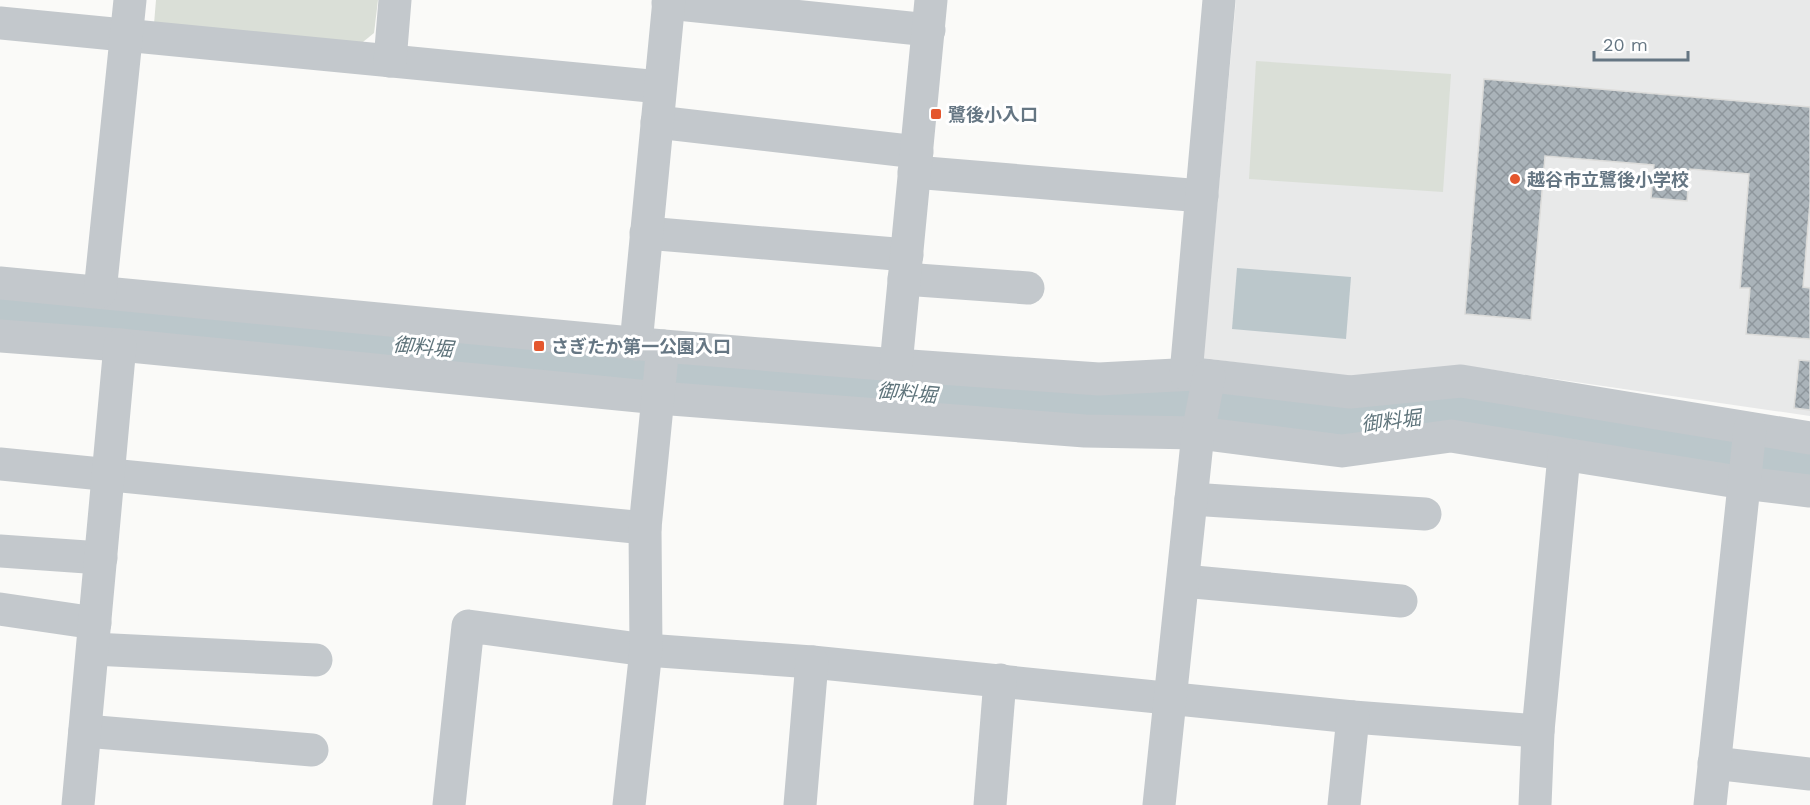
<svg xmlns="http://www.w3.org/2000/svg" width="1810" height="805" font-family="'Work Sans','Noto Sans JP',sans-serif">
<defs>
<pattern id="building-cross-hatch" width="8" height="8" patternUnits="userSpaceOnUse" patternTransform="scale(1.5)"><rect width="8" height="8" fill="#aab3b9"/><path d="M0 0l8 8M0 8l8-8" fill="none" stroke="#8e969c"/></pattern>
</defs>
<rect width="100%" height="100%" fill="#fafaf8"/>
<!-- built -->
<polygon fill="#e8e9e9" points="1236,0 1810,0 1810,416 1466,366 1353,378 1203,358"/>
<!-- park -->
<g fill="#dadfd7">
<polygon points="156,0 378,0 374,33 358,46 154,24"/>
<polygon points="1256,61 1451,74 1443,192 1249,179"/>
</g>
<!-- water -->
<polygon fill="#bbc7cb" points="1237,268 1351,277 1346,339 1232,329"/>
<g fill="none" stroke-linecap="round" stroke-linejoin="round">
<!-- river -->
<polyline stroke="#bbc7cb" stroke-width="57" points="0,311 148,321 1130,414 1278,419 1365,427 1462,411 1810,469"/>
</g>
<!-- building -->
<g fill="url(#building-cross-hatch)" stroke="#dcdcda" stroke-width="1.5">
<polygon points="1484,79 1810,107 1810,202 1803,287 1810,288 1810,339 1746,334 1750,288 1740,288 1749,174 1690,169 1687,201 1651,198 1654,165 1545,156 1531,320 1465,314"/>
<polygon points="1799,360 1810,361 1810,410 1794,408"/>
</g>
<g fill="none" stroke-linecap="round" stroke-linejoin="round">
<!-- minor -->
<g stroke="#c3c8cc" stroke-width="33">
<polyline points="668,3 929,30"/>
<polyline points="0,23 660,87"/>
<polyline points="390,61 395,0"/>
<polyline points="657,122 917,152"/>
<polyline points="914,172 1202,196"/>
<polyline points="646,233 907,255"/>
<polyline points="904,279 1028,288"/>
<polyline points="0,283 663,346 896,365 1099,379 1195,374 1350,392 1461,381 1810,438"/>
<polyline points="100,292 130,0"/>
<polyline points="0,336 120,345 659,398 1085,431 1198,433 1342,451 1451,436 1744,483 1810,491"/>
<polyline points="636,344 669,0"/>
<polyline points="896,365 931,0"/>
<polyline points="1186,374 1219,0"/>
<polyline points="0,464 645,528"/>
<polyline points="1191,499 1425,514"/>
<polyline points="0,551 101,558"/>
<polyline points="1183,581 1401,601"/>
<polyline points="0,609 95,623"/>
<polyline points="93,649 316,660"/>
<polyline points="85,731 312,750"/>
<polyline points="1714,763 1810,774"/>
<polyline points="78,805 120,345"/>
<polyline points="449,805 468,626 646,650 812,662 1353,717 1538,731"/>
<polyline points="629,805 646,650 645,528 663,346"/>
<polyline points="800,805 812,662"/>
<polyline points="990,805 1000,680"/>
<polyline points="1159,805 1198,433 1209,376"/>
<polyline points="1344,805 1353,717"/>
<polyline points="1535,805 1538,731 1564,455"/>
<polyline points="1710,805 1750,429"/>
</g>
</g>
<!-- markers -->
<g fill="#e4572e" stroke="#fff" stroke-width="2">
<rect x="930" y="108" width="12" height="12" rx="3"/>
<circle cx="1515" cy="179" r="6"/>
<rect x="533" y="340" width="12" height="12" rx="3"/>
</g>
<g text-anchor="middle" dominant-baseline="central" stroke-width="6" stroke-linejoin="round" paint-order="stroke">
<!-- poi labels -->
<g font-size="18" font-weight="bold" fill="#657683" stroke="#fff" text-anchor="start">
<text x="948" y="114">鷺後小入口</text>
<text x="1527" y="179">越谷市立鷺後小学校</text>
<text x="551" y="346">さぎたか第一公園入口</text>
</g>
<!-- water labels -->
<g font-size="20" font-style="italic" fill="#60757c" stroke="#fff">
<text transform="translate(423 347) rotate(5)">御料堀</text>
<text transform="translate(907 393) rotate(5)">御料堀</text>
<text transform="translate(1391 421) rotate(-7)">御料堀</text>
</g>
</g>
<!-- scale -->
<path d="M1594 51v9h94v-9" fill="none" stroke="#657683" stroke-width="3"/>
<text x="1603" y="51" font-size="18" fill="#657683" stroke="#ffffff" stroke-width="4.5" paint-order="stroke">20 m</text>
</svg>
